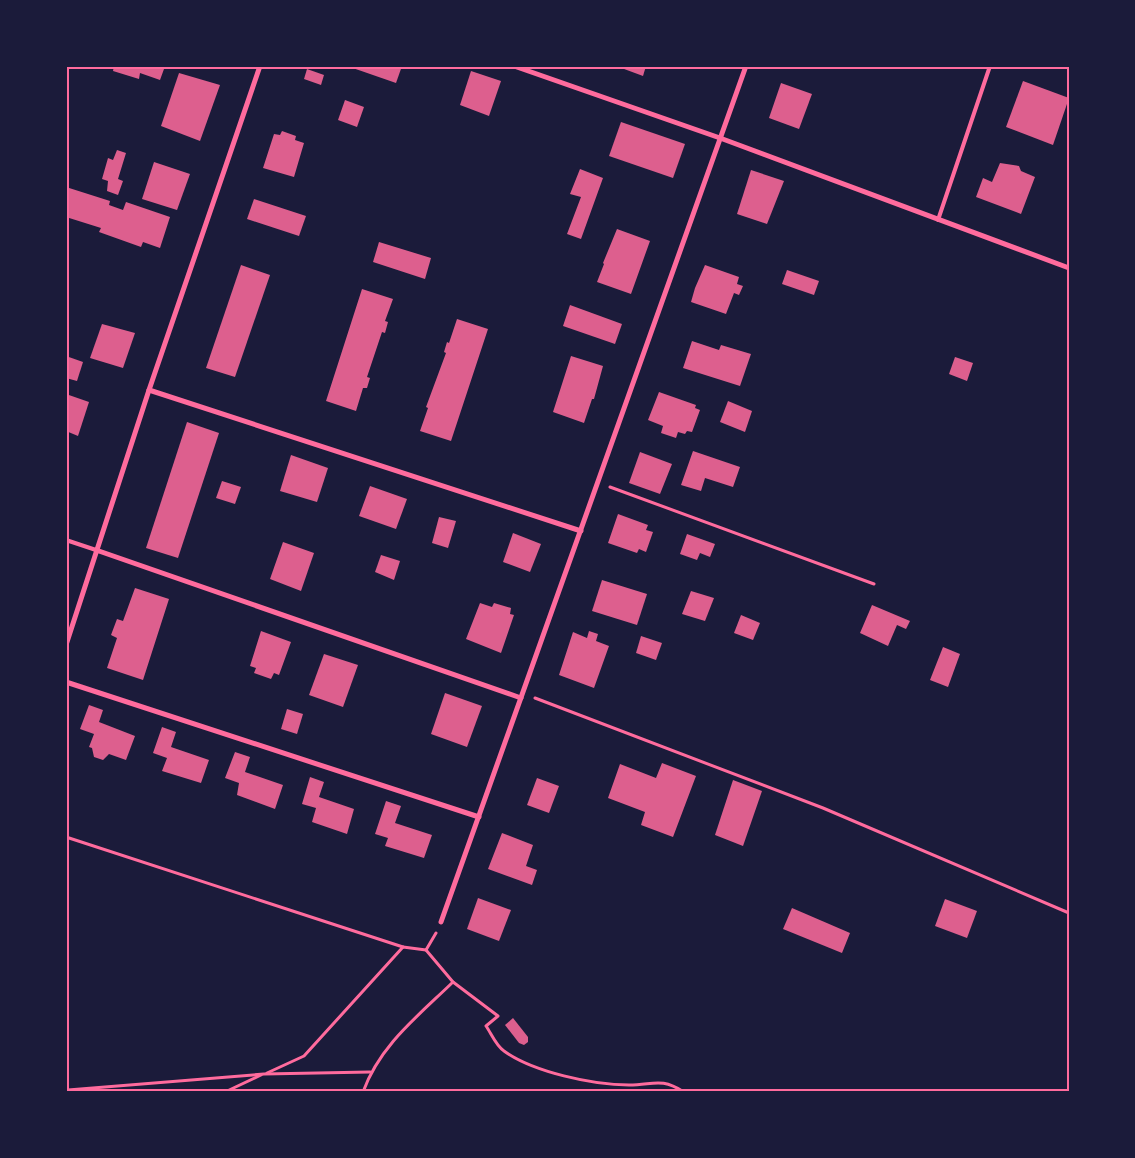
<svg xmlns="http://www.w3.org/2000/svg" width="1135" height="1158" font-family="Figtree,sans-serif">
<rect width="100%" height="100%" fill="#1b1b3a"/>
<!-- building -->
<g fill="#dd5f8e">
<polygon points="114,66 155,66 164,69 160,80 140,73 139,79 113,71"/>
<polygon points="347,66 402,66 396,83"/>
<polygon points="616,66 646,66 643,76"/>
<polygon points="307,69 324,75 321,85 304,79"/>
<polygon points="471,71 501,81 489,116 460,105"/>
<polygon points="179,73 220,85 200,141 161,126"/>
<polygon points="1023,81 1069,98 1053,145 1006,127"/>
<polygon points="781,83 812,94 799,129 769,118"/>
<polygon points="345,100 364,107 357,127 338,120"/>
<polygon points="621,122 685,144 673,178 609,156"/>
<polygon points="282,131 296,136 295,140 304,143 294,177 263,168 274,134 280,135"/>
<polygon points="117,150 126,153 118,179 123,181 118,195 107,191 108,181 102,179 108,158 113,160"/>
<polygon points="154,162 190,174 177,210 142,199"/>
<polygon points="1000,163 1019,166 1021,171 1035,177 1021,214 976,197 983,178 992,182"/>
<polygon points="580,169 603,178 581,239 567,234 581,197 570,194"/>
<polygon points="751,170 784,181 767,224 737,214"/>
<polygon points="66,187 110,201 109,205 123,210 126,202 170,217 160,248 143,242 141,247 99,232 101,228 66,217"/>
<polygon points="254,199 306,216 299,236 247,219"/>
<polygon points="617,229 650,241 631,294 597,282 604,264 603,263"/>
<polygon points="379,242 431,258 425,279 373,262"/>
<polygon points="241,265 270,275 235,377 206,368"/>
<polygon points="705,265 739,277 737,284 743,286 739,295 734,293 726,314 691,302 695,288"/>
<polygon points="787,270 819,281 814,295 782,284"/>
<polygon points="362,289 393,299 385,321 388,322 385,333 382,332 367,377 370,378 367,388 363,388 356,411 326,401"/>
<polygon points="570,305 622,324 615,344 563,326"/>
<polygon points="457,319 488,329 451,441 420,431 428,408 426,407 446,353 444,352 447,342 449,343"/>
<polygon points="102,324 135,333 123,368 90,358"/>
<polygon points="692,341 719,350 721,345 751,354 740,386 683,368"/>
<polygon points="66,356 83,362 77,381 66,378"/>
<polygon points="571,356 603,366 594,399 592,399 584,423 553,412"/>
<polygon points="955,357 973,363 967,381 949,374"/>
<polygon points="659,392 696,405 695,408 700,410 692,432 687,431 685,434 678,432 676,438 661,433 663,426 648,420"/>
<polygon points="66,394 89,402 78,436 66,431"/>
<polygon points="728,401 752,411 745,432 720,422"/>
<polygon points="187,422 219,433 178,558 146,548"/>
<polygon points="693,451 740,467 733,487 705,478 701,491 681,485"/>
<polygon points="640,452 672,464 660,494 629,483"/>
<polygon points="291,455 328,468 317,502 280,491"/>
<polygon points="222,481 241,487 235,504 216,498"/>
<polygon points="370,486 407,499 396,529 359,516"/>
<polygon points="618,514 648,525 646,530 653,532 646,552 639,549 637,553 608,543"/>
<polygon points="439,517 456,521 448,548 432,543"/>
<polygon points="513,533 541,544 530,572 503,562"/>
<polygon points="687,534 715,544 710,557 700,553 697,560 680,554"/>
<polygon points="283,542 314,553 301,591 270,579"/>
<polygon points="381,555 400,561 394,580 375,572"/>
<polygon points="602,580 647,594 637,625 592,611"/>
<polygon points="135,588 169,599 143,680 107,668 117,638 111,635 117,619 123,621"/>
<polygon points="691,591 714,598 705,621 682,614"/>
<polygon points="480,603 492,607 494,603 511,608 510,614 514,615 501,653 466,639"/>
<polygon points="872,605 910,621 906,629 897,625 888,646 860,633"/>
<polygon points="741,615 760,623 753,640 734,633"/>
<polygon points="261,631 291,642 279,675 274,673 271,679 254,673 256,668 250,666"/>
<polygon points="589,631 598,634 596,641 609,646 594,688 559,675 573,632 587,638"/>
<polygon points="641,636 662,643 656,660 636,653"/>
<polygon points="943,647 960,654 948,687 930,680"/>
<polygon points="324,654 358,665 343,707 309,695"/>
<polygon points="445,693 482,706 467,747 431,734"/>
<polygon points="89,705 103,710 99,722 135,736 126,760 109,754 103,760 94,757 92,748 89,747 94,734 80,729"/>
<polygon points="287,709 303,714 297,734 281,729"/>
<polygon points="162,727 176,732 171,747 209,760 201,783 162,771 167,758 153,753"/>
<polygon points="235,752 250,757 245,772 283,785 275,809 237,795 239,783 225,778"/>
<polygon points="662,763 696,776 673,837 641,825 645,812 608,798 620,764 656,778"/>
<polygon points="310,777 324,782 319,797 354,809 347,834 312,822 316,808 302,804"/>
<polygon points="537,778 559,786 549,813 527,805"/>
<polygon points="733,780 762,791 743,846 715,835"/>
<polygon points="386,801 401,806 395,823 432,835 424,858 385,846 388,838 375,834"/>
<polygon points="502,833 533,845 526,866 537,870 532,885 488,869"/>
<polygon points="478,898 511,910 499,941 467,929"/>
<polygon points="945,899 977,911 967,938 935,926"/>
<polygon points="792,908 850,933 842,953 783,929"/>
<polygon points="513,1018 528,1037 528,1042 524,1045 519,1043 505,1025"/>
</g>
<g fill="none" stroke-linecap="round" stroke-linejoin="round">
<!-- path -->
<g stroke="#ff6b9d" stroke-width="3">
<polyline points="610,487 874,584"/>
<polyline points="535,698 823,808 1069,913"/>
<polyline points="66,837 403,947"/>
<path d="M426,950L453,982L498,1016L486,1026C491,1033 496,1046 504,1051C533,1072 593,1085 629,1085C654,1085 660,1077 684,1092"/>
<polyline points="267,1073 304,1056 403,947 426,950 436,933"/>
<polyline points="66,1079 68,1091"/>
<polyline points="68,1090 264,1074 370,1072"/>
<polyline points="225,1092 261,1075"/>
<path d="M363,1092C380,1045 418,1016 453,982"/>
</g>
<!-- service -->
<g stroke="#ff6b9d" stroke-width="4">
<polyline points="938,220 990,66"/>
<polyline points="66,540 96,550"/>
</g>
<!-- minor -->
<g stroke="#ff6b9d" stroke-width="5">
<polyline points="514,66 720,138 1069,268"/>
<polyline points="149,390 581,531"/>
<polyline points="96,550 521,698"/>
<polyline points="66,645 149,390 260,66"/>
<polyline points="66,682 479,817"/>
<polyline points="441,922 746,66"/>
</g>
</g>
<!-- border -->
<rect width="1135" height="1158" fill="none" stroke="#1b1b3a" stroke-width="135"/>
<rect x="68" y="68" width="1000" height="1022" fill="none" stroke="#ff6b9d" stroke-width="2"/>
</svg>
